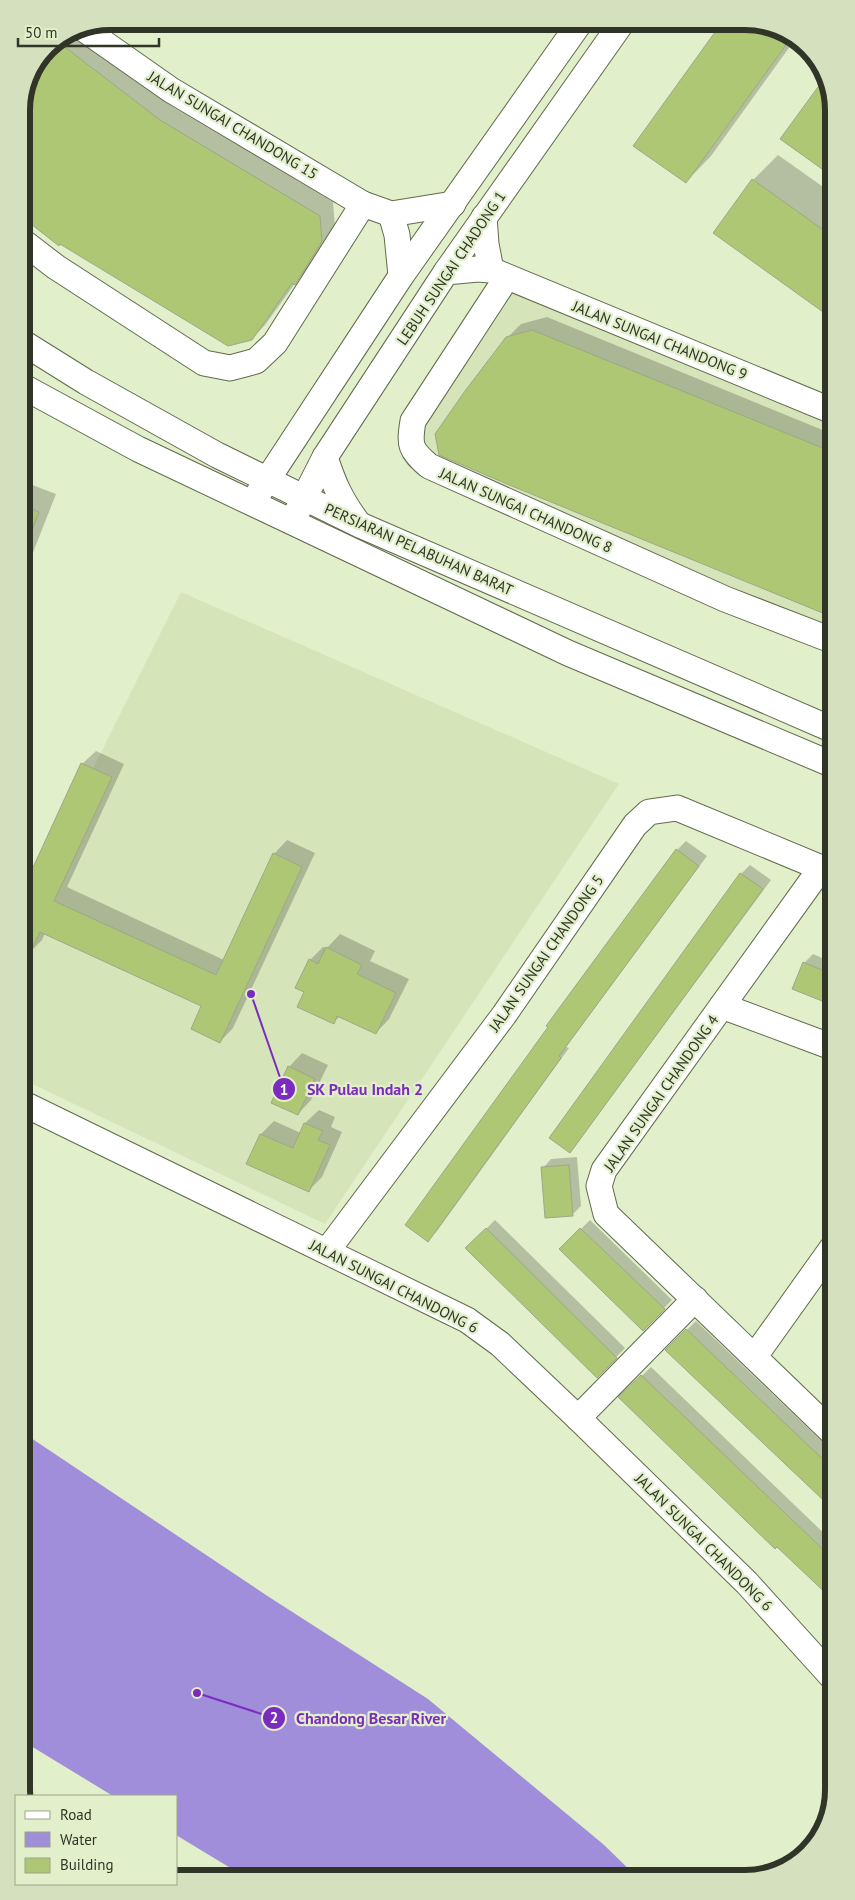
<svg xmlns="http://www.w3.org/2000/svg" width="855" height="1900" font-family="'PT Sans',sans-serif">
<rect width="100%" height="100%" fill="#e2efcb"/>
<!-- built -->
<g fill="#d6e4ba">
<polygon points="509,286 830,418 831,632 723,589 422,450 421,423"/>
<polygon points="181,592 619,784 325,1224 24,1080 24,907"/>
</g>
<!-- water -->
<polygon fill="#a18eda" points="25,1434 269,1597 428,1699 603,1844 635,1875 247,1878 176,1835 176,1796 113,1796 26,1743"/>
<!-- shadow -->
<g fill="#0003">
<polygon points="752,21 796,38 711,156 686,182"/>
<polygon points="73,30 173,107 333,202 335,227 308,270 296,282 265,325 252,339 61,243 59,245 22,216 21,104 47,47"/>
<polygon points="828,79 829,81 829,172 782,139 819,88"/>
<polygon points="778,155 829,191 830,315 753,180"/>
<polygon points="547,317 830,433 830,615 490,476 507,338 521,324"/>
<polygon points="22,481 56,494 23,578"/>
<polygon points="96,751 124,764 67,887 224,960 274,854 287,840 315,853 233,1028 220,1042 203,1006 45,933 42,940 29,953 24,951 24,890 82,764"/>
<polygon points="686,841 707,856 566,1047 569,1048 437,1231 428,1240 550,1027 547,1025 677,850"/>
<polygon points="750,865 771,880 578,1142 570,1151 550,1137 741,874"/>
<polygon points="340,934 375,951 370,961 409,979 389,1019 376,1033 340,1016 333,1023 306,992 310,960 323,947 327,948"/>
<polygon points="813,954 831,962 832,1004 804,963"/>
<polygon points="302,1053 328,1065 311,1100 298,1114 289,1067"/>
<polygon points="319,1110 335,1117 331,1127 342,1132 322,1177 309,1190 261,1134 274,1121 301,1133 305,1123"/>
<polygon points="577,1157 581,1206 572,1215 543,1168 551,1159"/>
<polygon points="495,1220 625,1348 597,1377 467,1248"/>
<polygon points="590,1220 672,1300 643,1329 561,1249"/>
<polygon points="696,1321 833,1452 833,1508 667,1350"/>
<polygon points="651,1367 833,1542 833,1598 620,1397"/>
</g>
<!-- building -->
<g fill="#aec775" stroke="#9da987">
<polygon points="723,21 752,21 786,45 686,183 633,146"/>
<polygon points="57,41 160,120 320,216 322,241 295,285 292,283 252,340 228,346 60,244 59,246 22,217 21,104 47,47"/>
<polygon points="818,87 829,95 829,174 780,139"/>
<polygon points="752,179 829,234 830,317 713,233"/>
<polygon points="532,330 830,451 830,616 507,484 439,455 435,434 465,391 506,337"/>
<polygon points="22,505 39,512 24,551 23,551"/>
<polygon points="81,763 112,777 54,901 216,975 273,853 302,867 220,1043 191,1029 201,1006 40,932 24,966 24,887"/>
<polygon points="676,849 699,866 559,1056 561,1058 428,1242 405,1225 548,1027 546,1026"/>
<polygon points="740,873 763,889 570,1153 549,1138"/>
<polygon points="326,947 362,965 357,974 396,993 376,1034 337,1016 334,1024 297,1007 304,992 295,988 309,959 318,964"/>
<polygon points="803,962 831,974 832,1005 792,989"/>
<polygon points="288,1066 315,1079 298,1115 271,1103"/>
<polygon points="304,1123 323,1131 318,1140 330,1145 309,1192 246,1164 260,1134 293,1148"/>
<polygon points="569,1165 573,1216 545,1218 541,1167"/>
<polygon points="486,1228 617,1358 597,1378 465,1248"/>
<polygon points="580,1228 665,1309 643,1331 559,1249"/>
<polygon points="686,1329 833,1469 833,1488 822,1499 665,1350"/>
<polygon points="641,1375 833,1559 833,1600 777,1547 775,1549 618,1397"/>
</g>
<g fill="none" stroke-linecap="round" stroke-linejoin="round">
<defs>
<g id="minor">
<polyline points="81,27 171,90 363,204 391,214 453,204"/>
<polyline points="391,214 397,235 401,276"/>
<polyline points="484,217 486,244 491,270"/>
<polyline points="22,241 56,267 204,363 230,368 256,361 275,343 363,204"/>
<polyline points="446,272 478,269 491,270 830,410"/>
<path d="M507,277L413,421C409,445 410,450 429,466L725,599L831,640"/>
<polyline points="22,342 86,382 217,455 360,525 831,729"/>
<polyline points="22,386 138,449 568,653 831,764"/>
<path d="M325,457C334,485 341,500 358,523"/>
<polyline points="258,494 401,276 581,21"/>
<polyline points="297,512 325,457 446,272 623,21"/>
<polyline points="821,868 604,1170 599,1186 606,1214 833,1433"/>
<polyline points="722,1006 832,1047"/>
<polyline points="24,1104 467,1320 500,1344 578,1418 747,1583 833,1678"/>
<polyline points="327,1251 504,1015 635,825 649,812 677,808 831,872"/>
<polyline points="755,1356 832,1248"/>
<polyline points="578,1418 695,1299"/>
</g>
</defs>
<!-- minor casing -->
<use href="#minor" stroke="#606b4b" stroke-width="27"/>
<!-- minor -->
<use href="#minor" stroke="#fff" stroke-width="25"/>
</g>
<g text-anchor="middle" dominant-baseline="central" stroke-width="4.5" stroke-linejoin="round" paint-order="stroke">
<!-- street labels -->
<g font-size="15" fill="#303527" stroke="#e2efcb">
<text transform="translate(233 125) rotate(31)">JALAN SUNGAI CHANDONG 15</text>
<text transform="translate(451 268) rotate(-56)">LEBUH SUNGAI CHADONG 1</text>
<text transform="translate(660 340) rotate(22)">JALAN SUNGAI CHANDONG 9</text>
<text transform="translate(526 510) rotate(24)">JALAN SUNGAI CHANDONG 8</text>
<text transform="translate(419 549) rotate(24)">PERSIARAN PELABUHAN BARAT</text>
<text transform="translate(546 953) rotate(-55)">JALAN SUNGAI CHANDONG 5</text>
<text transform="translate(661 1093) rotate(-55)">JALAN SUNGAI CHANDONG 4</text>
<text transform="translate(394 1286) rotate(27)">JALAN SUNGAI CHANDONG 6</text>
<text transform="translate(704 1542) rotate(45)">JALAN SUNGAI CHANDONG 6</text>
</g>
</g>
<!-- crop -->
<path d="M0 0H855V1900H0ZM110 30H745A80 80 0 0 1 825 110V1790A80 80 0 0 1 745 1870H110A80 80 0 0 1 30 1790V110A80 80 0 0 1 110 30Z" fill="#d4e0be" fill-rule="evenodd"/>
<path fill="none" stroke="#303527" stroke-width="6" d="M110 30H745A80 80 0 0 1 825 110V1790A80 80 0 0 1 745 1870H110A80 80 0 0 1 30 1790V110A80 80 0 0 1 110 30Z"/>
<!-- callouts -->
<path fill="none" stroke="#7b2cbf" stroke-width="2" d="M251 994L284 1089M197 1693L274 1718"/>
<g fill="#7b2cbf" stroke="#e2efcb" stroke-width="2">
<circle cx="251" cy="994" r="5"/>
<circle cx="197" cy="1693" r="5"/>
<circle cx="284" cy="1089" r="12"/>
<circle cx="274" cy="1718" r="12"/>
</g>
<g font-size="15" text-anchor="middle" font-weight="bold" fill="#fff">
<text x="284" y="1095">1</text>
<text x="274" y="1723">2</text>
</g>
<g font-size="16" text-anchor="middle" font-weight="bold" fill="#7b2cbf" stroke="#e2efcb" stroke-width="4.5" stroke-linejoin="round" paint-order="stroke">
<text x="365" y="1095">SK Pulau Indah 2</text>
<text x="371" y="1724">Chandong Besar River</text>
</g>
<!-- legend -->
<rect x="15" y="1795" width="162" height="90" fill="#e2efcb" stroke="#9ba589"/>
<rect x="25" y="1811" width="25" height="8" fill="#ffffff" stroke="#9ba589"/>
<text x="60" y="1820" font-size="15" fill="#303527">Road</text>
<rect x="25" y="1832" width="25" height="15" fill="#a18eda" stroke="#9ba589"/>
<text x="60" y="1845" font-size="15" fill="#303527">Water</text>
<rect x="25" y="1858" width="25" height="15" fill="#aec775" stroke="#9ba589"/>
<text x="60" y="1870" font-size="15" fill="#303527">Building</text>
<!-- scale -->
<path d="M18 38v8h141v-8" fill="none" stroke="#303527" stroke-width="2.5"/>
<text x="25" y="38" font-size="15" fill="#303527" stroke="#e2efcb" stroke-width="4" paint-order="stroke">50 m</text>
</svg>
